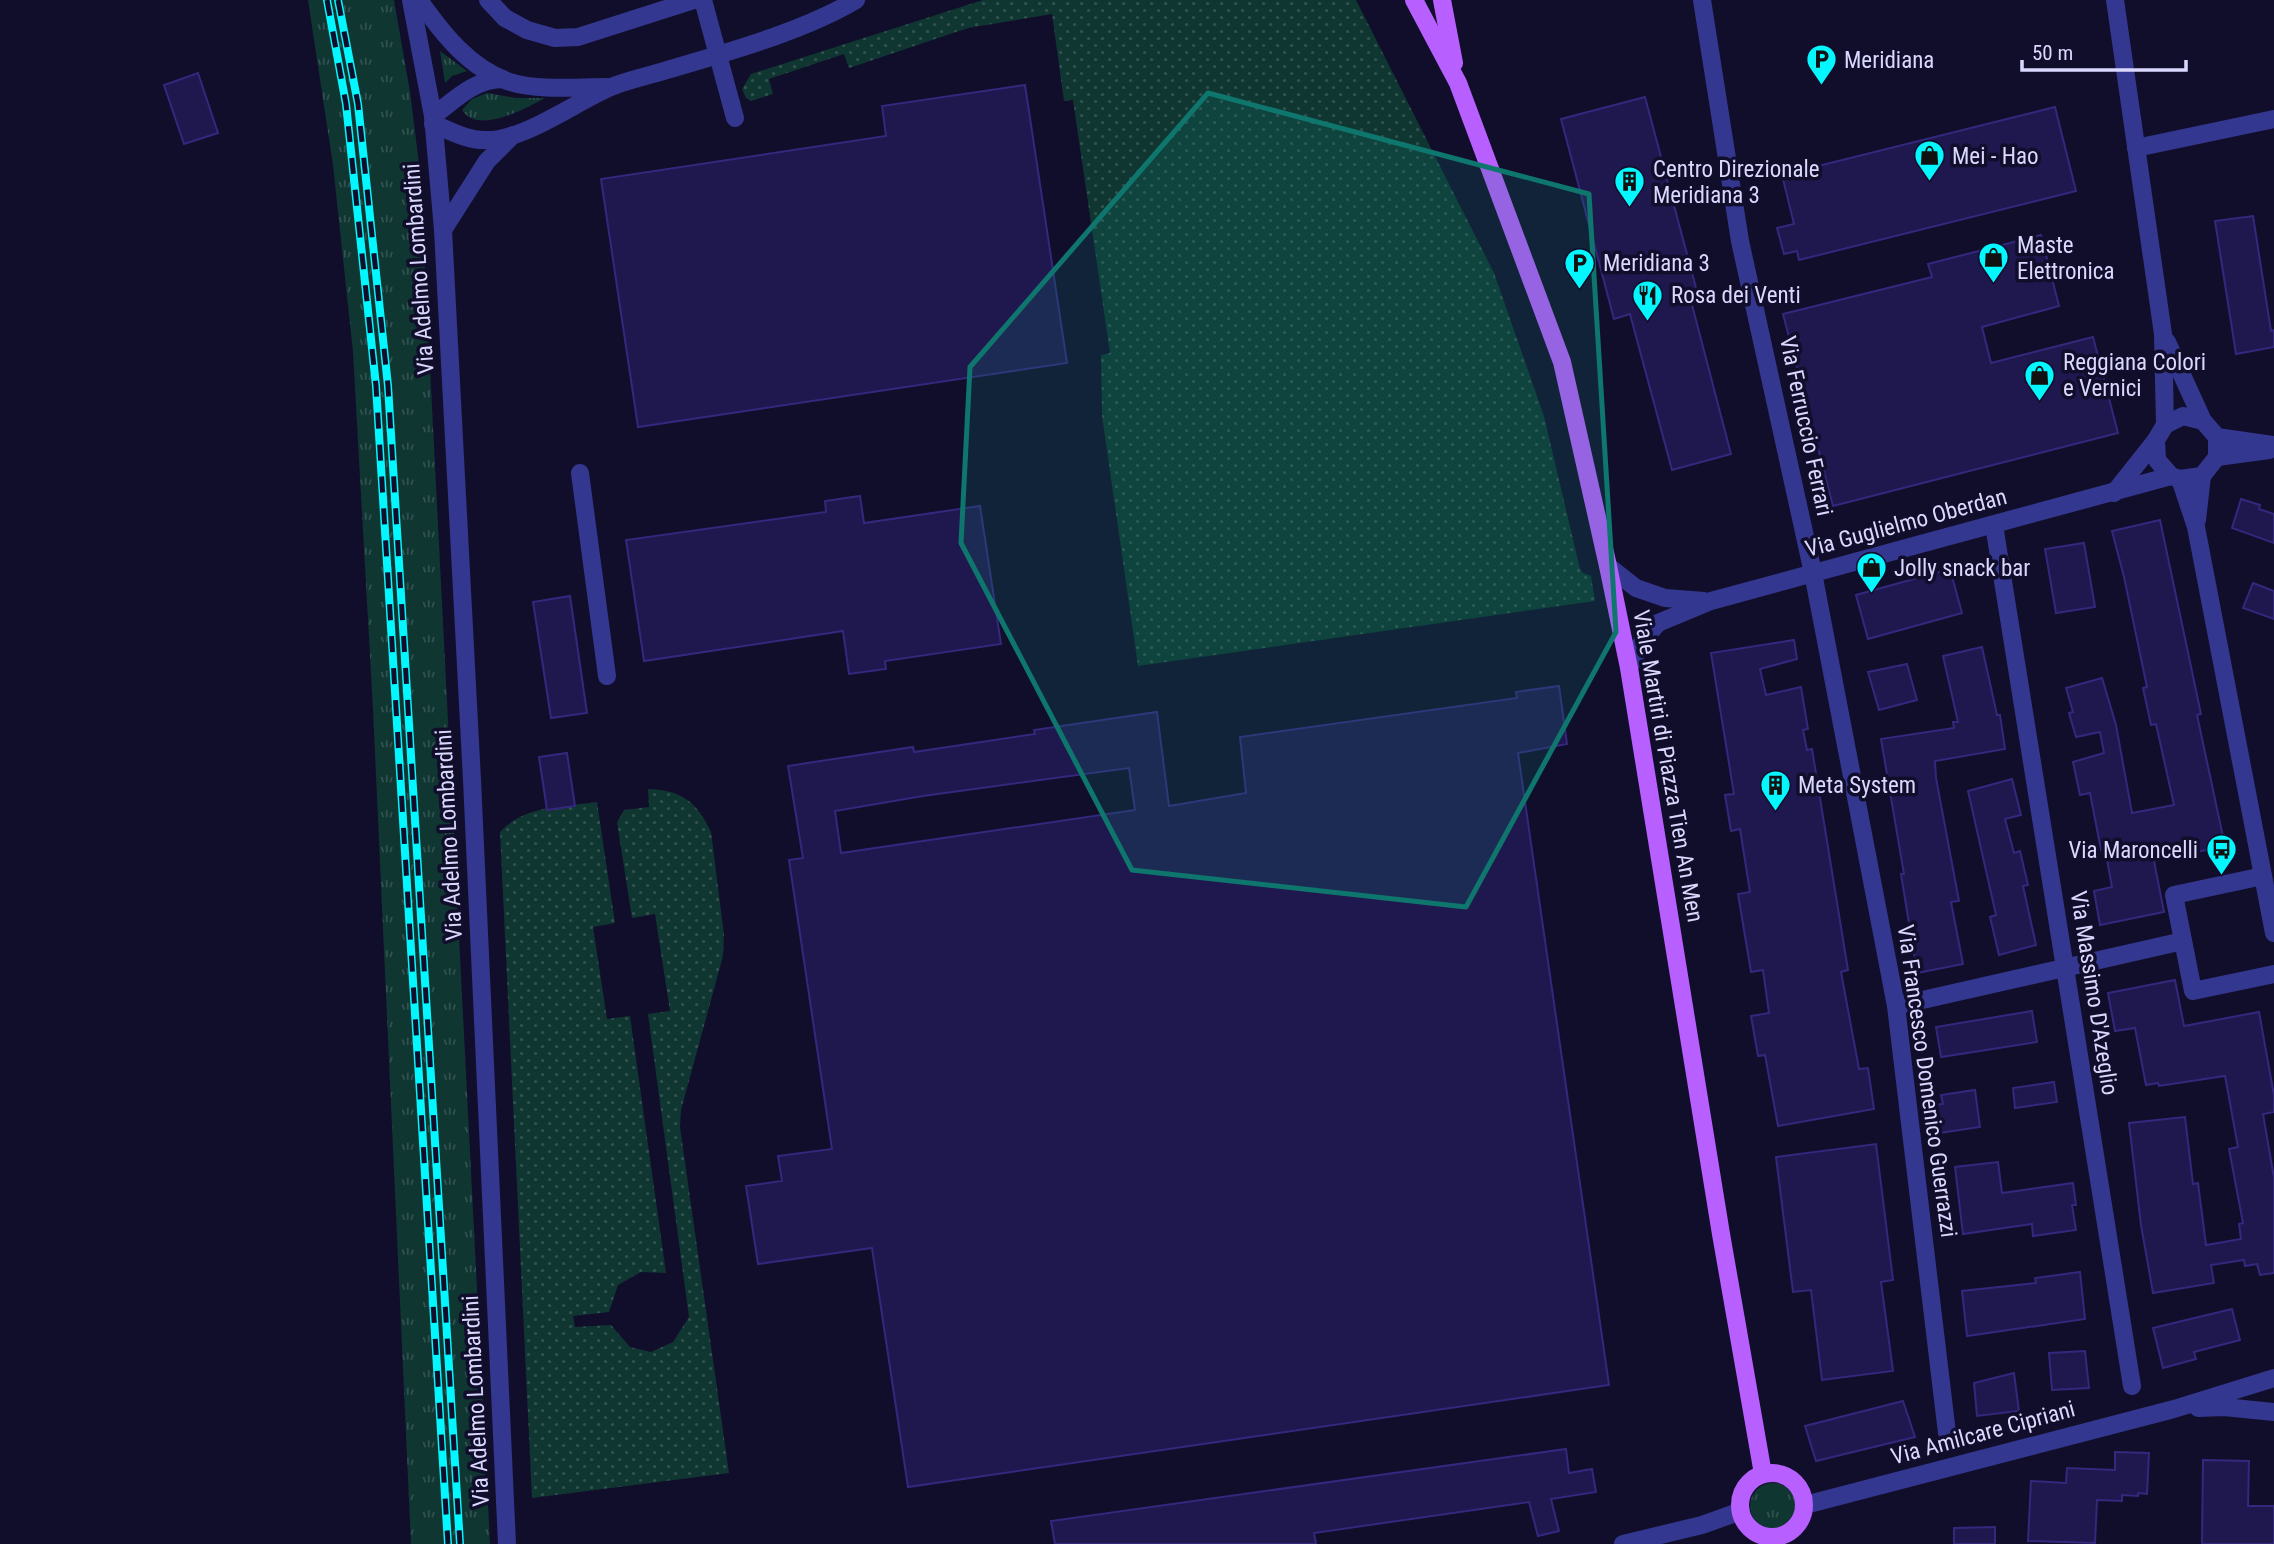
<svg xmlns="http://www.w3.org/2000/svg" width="2274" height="1544" font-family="'Roboto Condensed',sans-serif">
<defs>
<pattern id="grass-tufts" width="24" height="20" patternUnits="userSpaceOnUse" patternTransform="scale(1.75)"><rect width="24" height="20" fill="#103632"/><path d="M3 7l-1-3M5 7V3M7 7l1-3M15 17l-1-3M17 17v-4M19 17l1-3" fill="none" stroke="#325251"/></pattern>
<pattern id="park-dots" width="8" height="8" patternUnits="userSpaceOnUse" patternTransform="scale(1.75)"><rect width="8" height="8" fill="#103632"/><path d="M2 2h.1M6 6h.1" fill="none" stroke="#325251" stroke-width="1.8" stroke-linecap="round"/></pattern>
</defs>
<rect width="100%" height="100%" fill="#110e2b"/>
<!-- grass -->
<g fill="url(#grass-tufts)">
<polygon points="308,0 394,0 410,92 420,172 490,1544 411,1544 373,709 353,352 333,165"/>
<polygon points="440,51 467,71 452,76 445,83"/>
<path d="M487,93L516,98H545C525,109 478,135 462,110L472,99Z"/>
<circle cx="1773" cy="1506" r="23"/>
</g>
<!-- park -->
<g fill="url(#park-dots)">
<polygon points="983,0 1356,0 1494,273 1544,416 1580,569 1583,573 1591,576 1595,601 1138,666 1102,416 1101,355 1110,353 1073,100 1064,101 1052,14 968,28 849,68 844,54 769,79 773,94 751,101 746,98 742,89 751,74"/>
<path d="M648,789C682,790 697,802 711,832L724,935L723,956L681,1110L680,1127L729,1473L532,1498L500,832C525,805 563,807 597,802L615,923L593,927L607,1019L630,1016L666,1273L641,1272L618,1285L609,1312L573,1316L575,1327L611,1325L630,1347L651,1352L673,1342L689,1317L648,1014L670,1011L655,914L632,918L617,822L624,810L649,807Z"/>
</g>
<!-- building -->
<g fill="#1f184e" stroke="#33287d" stroke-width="2" fill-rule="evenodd">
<polygon points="198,73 218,133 184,144 164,85"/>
<polygon points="1025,85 1067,363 638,427 601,179 886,136 882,106"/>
<polygon points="1645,97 1699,299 1691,301 1731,454 1672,470 1630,314 1614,319 1561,119"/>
<polygon points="2055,107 2076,191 1799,260 1797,251 1784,254 1777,228 1794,224 1782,175"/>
<polygon points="2253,216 2271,331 2274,330 2274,347 2236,354 2215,221"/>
<polygon points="2041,235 2059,306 1982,327 1991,363 2093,337 2118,433 1833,506 1783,314 1932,277 1928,264"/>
<polygon points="860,496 864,523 980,506 1001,644 885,661 886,669 849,674 843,631 644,661 626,540 826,512 825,501"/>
<polygon points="2241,499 2260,505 2259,509 2274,514 2274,543 2232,528"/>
<polygon points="2160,520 2201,714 2197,715 2225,846 2154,861 2164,912 2100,925 2094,891 2112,887 2105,849 2101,850 2090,793 2080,795 2073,762 2104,753 2100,732 2076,737 2069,713 2073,712 2066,688 2102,678 2116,725 2132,813 2174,805 2156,724 2151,725 2143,688 2147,687 2124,577 2112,531"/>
<polygon points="2084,543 2095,607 2056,613 2045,549"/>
<polygon points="1950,569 1962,613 1868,639 1856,595"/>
<polygon points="2253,583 2274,591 2274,619 2243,608"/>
<polygon points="570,596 587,713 551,718 533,602"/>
<polygon points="1794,640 1797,659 1760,669 1766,695 1801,687 1808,729 1803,730 1807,750 1812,749 1848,970 1841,972 1859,1069 1868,1068 1874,1109 1778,1126 1765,1055 1758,1056 1751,1016 1769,1013 1763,970 1751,972 1738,894 1750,892 1740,829 1731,831 1725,795 1734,794 1711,653"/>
<polygon points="1982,647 1997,715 2000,715 2005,749 1935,761 1936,778 1959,901 1951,902 1963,964 1917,973 1901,874 1904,874 1881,739 1954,728 1953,722 1958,722 1943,656"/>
<polygon points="1907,664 1917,700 1879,710 1868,672"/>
<path d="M1559,686L1567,744L1518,753L1609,1385L908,1487L872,1248L758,1264L746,1186L782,1181L778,1156L832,1149L789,860L803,858L788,766L913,747L914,752L1035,734L1034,730L1157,712L1169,806L1246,793L1240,737L1517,698L1516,692ZM1129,768L1135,810L841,853L835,811L923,796Z"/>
<polygon points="567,753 575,806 547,810 539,757"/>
<polygon points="2012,779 2021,815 2005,819 2014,853 2020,851 2028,885 2023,886 2036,945 1999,955 1990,917 1996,915 1968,791"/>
<polygon points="2175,980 2184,1026 2259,1012 2274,1095 2274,1112 2263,1114 2274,1178 2274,1273 2260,1275 2257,1264 2245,1266 2244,1260 2211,1265 2214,1283 2153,1293 2141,1225 2129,1123 2185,1117 2193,1184 2198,1183 2206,1245 2241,1239 2239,1224 2243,1223 2229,1149 2238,1147 2225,1076 2159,1086 2158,1083 2146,1085 2135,1028 2115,1031 2108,993"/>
<polygon points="2032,1011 2037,1042 1941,1057 1936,1027"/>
<polygon points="2054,1082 2057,1102 2015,1108 2013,1088"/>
<polygon points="1975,1090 1980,1127 1939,1133 1934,1105 1943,1104 1941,1095"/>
<polygon points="1876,1144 1893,1280 1881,1282 1893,1371 1822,1380 1811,1290 1793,1292 1776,1157"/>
<polygon points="1998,1162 2002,1193 2073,1183 2076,1205 2072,1205 2076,1230 2033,1236 2032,1224 1963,1234 1955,1167"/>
<polygon points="2080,1272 2085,1319 1967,1336 1962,1291 2036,1283 2035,1278"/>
<polygon points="2232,1309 2240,1340 2194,1352 2196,1359 2163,1368 2153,1328"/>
<polygon points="2085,1351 2089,1388 2052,1390 2049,1353"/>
<polygon points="2014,1373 2019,1411 1977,1416 1974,1383"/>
<polygon points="1903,1401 1915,1437 1816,1461 1805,1426"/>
<polygon points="1566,1449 1569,1473 1592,1469 1596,1492 1551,1499 1559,1531 1538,1536 1529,1502 1314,1533 1316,1544 1055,1544 1051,1521"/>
<polygon points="2115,1452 2149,1453 2147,1494 2138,1493 2138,1496 2122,1495 2122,1501 2097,1500 2095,1543 2028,1541 2031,1481 2066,1483 2067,1468 2115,1470"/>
<polygon points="2203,1460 2249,1461 2248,1506 2274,1506 2274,1544 2202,1544"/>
<polygon points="1995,1527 1995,1544 1954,1544 1954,1528"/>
</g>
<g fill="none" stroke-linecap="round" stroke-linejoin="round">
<!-- minor -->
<g stroke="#34378f" stroke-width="18">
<polyline points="411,0 433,116 443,230 472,780 507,1544"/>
<path d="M419,0C442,33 470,69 510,82C540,91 576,87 607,87"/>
<polyline points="488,0 505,18 527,30 555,38 578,37 694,0"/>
<polyline points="703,0 735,118"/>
<polyline points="1702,0 1740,241 1813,573 1896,1006 1947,1433"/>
<polyline points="2115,0 2163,334 2165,425"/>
<path d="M433,116C455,100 474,79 503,79"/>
<path d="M433,124C449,130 466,140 484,140C523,142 575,102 611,87C628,80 648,76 667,70C727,52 802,32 856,0"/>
<polyline points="2136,148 2274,119"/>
<polyline points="443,230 487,161 513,135"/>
<polyline points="2167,342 2203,421 2217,437 2217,457 2202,476 2180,479 2171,476 2157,460 2156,440 2165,425 2183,416 2203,421"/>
<polyline points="2217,437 2274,445"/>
<polyline points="2217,457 2269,450"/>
<polyline points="580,473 607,676"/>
<polyline points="2180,479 2196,527 2274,933"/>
<polyline points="2114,493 2156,440"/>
<polyline points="2197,520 2202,476"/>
<polyline points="1994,525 2132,1386"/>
<polyline points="1608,566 1636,588 1665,598 1704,601"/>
<polyline points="1629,668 1643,640 1658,623 1711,601 2171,476"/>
<polyline points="2263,876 2174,895 2193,991 2274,974"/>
<polyline points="1896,1006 2183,941"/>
<polyline points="2198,1408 2224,1407 2274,1412"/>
<polyline points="1805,1505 2174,1409 2274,1378"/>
<polyline points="1623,1544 1702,1525 1741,1511"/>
</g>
<!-- major -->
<g stroke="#b85fff" stroke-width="18">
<polyline points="1414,0 1458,83 1562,362 1608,566 1629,668 1721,1234 1763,1474"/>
<polyline points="1442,0 1454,63"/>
<circle cx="1772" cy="1505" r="32"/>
</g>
<defs>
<g id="rail">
<polyline points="327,0 346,104 376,386 448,1544"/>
<polyline points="338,0 358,104 388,386 460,1544"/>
</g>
</defs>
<!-- rail casing -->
<use href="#rail" stroke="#04f7ff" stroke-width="8"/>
<!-- rail -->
<use href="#rail" stroke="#110e2b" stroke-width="5" stroke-dasharray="16" stroke-linecap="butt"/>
</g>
<!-- marked area -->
<path fill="#0f766e" fill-opacity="0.2" stroke="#0f766e" stroke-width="5" stroke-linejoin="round" d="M1208,93L1589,194L1616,632L1466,907L1132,870L961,543L970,367Z"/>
<!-- icons -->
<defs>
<symbol id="parking-pin" viewBox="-11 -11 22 30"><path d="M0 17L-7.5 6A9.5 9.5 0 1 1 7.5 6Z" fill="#04f7ff" stroke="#110e2b"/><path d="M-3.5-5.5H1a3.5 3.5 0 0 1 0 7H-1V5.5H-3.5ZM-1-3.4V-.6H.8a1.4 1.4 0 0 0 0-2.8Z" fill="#111"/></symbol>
<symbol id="shop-pin" viewBox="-11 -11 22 30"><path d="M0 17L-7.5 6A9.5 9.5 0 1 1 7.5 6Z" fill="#04f7ff" stroke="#110e2b"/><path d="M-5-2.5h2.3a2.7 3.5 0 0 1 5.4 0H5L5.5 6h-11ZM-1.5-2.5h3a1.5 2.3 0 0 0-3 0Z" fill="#111"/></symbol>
<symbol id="building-pin" viewBox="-11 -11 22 30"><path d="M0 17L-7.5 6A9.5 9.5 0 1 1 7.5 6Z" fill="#04f7ff" stroke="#110e2b"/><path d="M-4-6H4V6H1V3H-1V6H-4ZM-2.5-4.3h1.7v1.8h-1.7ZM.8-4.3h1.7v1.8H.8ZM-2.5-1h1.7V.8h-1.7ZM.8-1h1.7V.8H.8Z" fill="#111"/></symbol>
<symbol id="restaurant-pin" viewBox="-11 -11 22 30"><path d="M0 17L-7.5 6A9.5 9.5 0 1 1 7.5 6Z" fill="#04f7ff" stroke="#110e2b"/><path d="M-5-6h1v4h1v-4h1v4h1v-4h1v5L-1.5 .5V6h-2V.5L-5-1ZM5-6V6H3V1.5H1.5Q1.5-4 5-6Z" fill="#111"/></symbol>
<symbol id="bus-pin" viewBox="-11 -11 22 30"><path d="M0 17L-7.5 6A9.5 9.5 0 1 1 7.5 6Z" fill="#04f7ff" stroke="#110e2b"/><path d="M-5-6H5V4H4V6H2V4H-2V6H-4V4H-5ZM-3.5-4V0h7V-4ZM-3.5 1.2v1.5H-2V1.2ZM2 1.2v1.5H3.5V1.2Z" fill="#111"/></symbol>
</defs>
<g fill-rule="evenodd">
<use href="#parking-pin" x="1804" y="42" width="35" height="47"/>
<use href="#shop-pin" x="1912" y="138" width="35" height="47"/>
<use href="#building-pin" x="1612" y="164" width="35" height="47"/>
<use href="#shop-pin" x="1976" y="240" width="35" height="47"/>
<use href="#parking-pin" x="1562" y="246" width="35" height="47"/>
<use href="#restaurant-pin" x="1630" y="278" width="35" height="47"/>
<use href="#shop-pin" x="2022" y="358" width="35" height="47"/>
<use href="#shop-pin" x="1854" y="550" width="35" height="47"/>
<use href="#building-pin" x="1758" y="768" width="35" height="47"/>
<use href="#bus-pin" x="2204" y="832" width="35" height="47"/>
</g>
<g text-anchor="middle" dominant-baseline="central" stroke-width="7" stroke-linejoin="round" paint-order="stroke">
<!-- poi labels -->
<g font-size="23" fill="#dad8ff" stroke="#110e2b" text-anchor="start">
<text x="1844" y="60">Meridiana</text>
<text x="1952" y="156">Mei - Hao</text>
<text x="1653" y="169">Centro Direzionale<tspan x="1653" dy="26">Meridiana 3</tspan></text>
<text x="2017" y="245">Maste<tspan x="2017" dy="26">Elettronica</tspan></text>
<text x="1603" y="263">Meridiana 3</text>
<text x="1671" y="295">Rosa dei Venti</text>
<text x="2063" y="362">Reggiana Colori<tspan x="2063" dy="26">e Vernici</tspan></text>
<text x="1894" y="568">Jolly snack bar</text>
<text x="1798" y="785">Meta System</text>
<text x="2198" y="850" text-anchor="end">Via Maroncelli</text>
</g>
<!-- street labels -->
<g font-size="23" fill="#dad8ff" stroke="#110e2b">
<text transform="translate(419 269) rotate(-94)">Via Adelmo Lombardini</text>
<text transform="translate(1806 426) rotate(78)">Via Ferruccio Ferrari</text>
<text transform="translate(1906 523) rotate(-15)">Via Guglielmo Oberdan</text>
<text transform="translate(1668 766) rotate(80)">Viale Martiri di Piazza Tien An Men</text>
<text transform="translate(449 835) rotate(-93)">Via Adelmo Lombardini</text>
<text transform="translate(2094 993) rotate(81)">Via Massimo D'Azeglio</text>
<text transform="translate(1927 1081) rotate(82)">Via Francesco Domenico Guerrazzi</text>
<text transform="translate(476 1401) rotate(-93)">Via Adelmo Lombardini</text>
<text transform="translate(1983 1433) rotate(-15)">Via Amilcare Cipriani</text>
</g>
</g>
<!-- scale -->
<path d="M2022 60v10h164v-10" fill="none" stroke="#dad8ff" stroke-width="3.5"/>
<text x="2032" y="60" font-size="21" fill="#dad8ff" stroke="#110e2b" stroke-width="5" paint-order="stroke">50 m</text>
</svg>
